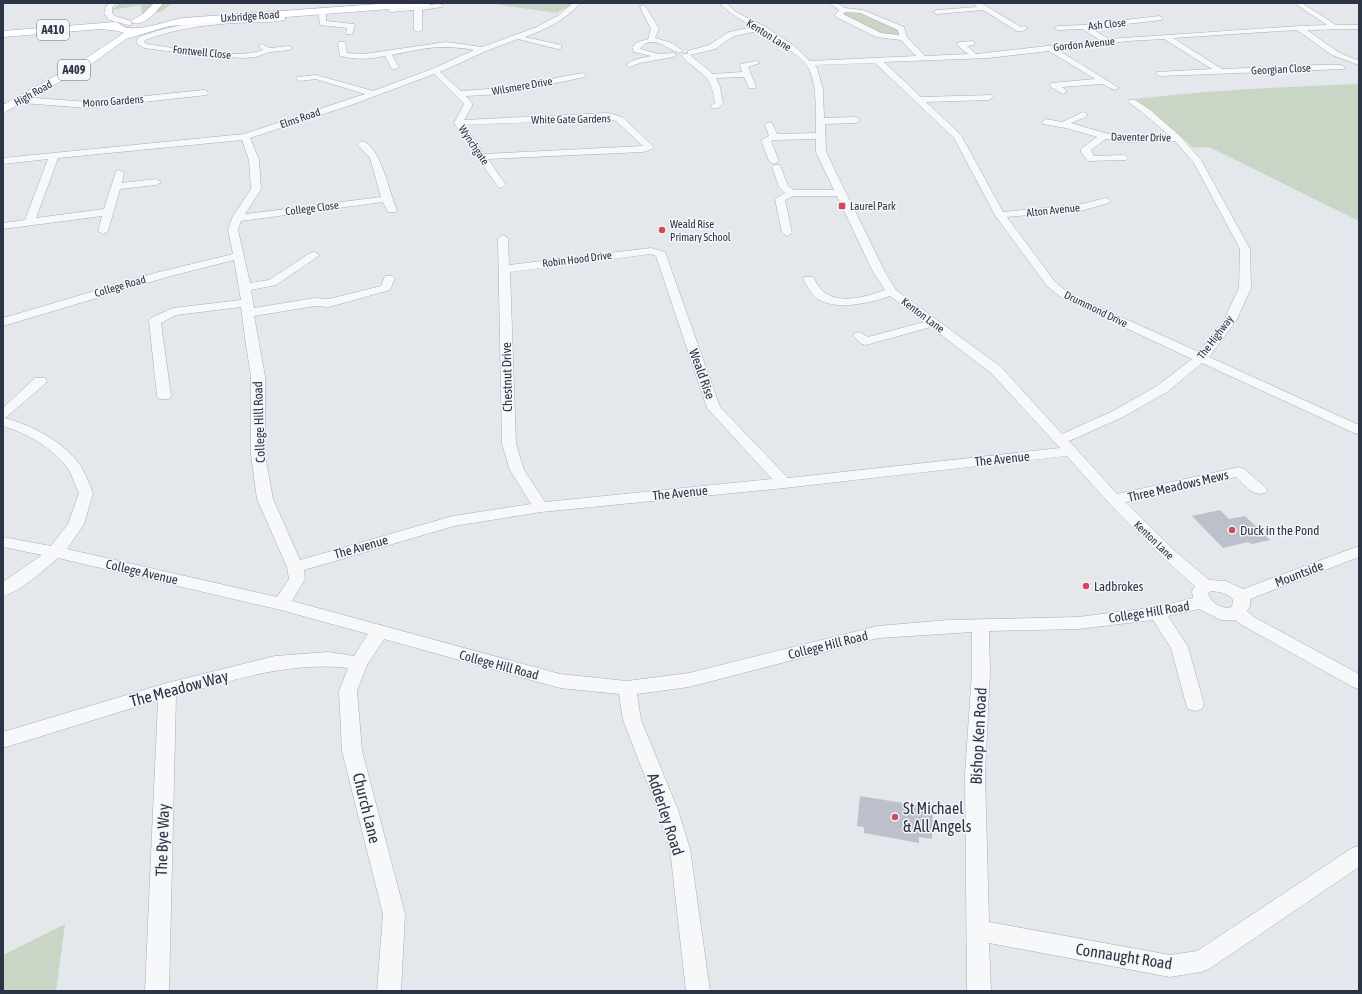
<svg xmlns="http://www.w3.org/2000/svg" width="1362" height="994" font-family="'Asap Condensed',sans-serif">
<rect width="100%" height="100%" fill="#e4e7ec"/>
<!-- green -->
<g fill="#c9d6c5">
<polygon points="120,3 172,3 162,11 142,16 141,5 112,10"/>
<polygon points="488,3 573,3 557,13"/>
<polygon points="846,11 863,13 897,29 899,36 880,34 842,15"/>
<path d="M1359,84V221L1209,147L1194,148L1135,99C1210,90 1284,87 1359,84Z"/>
<polygon points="65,924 56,991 3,991 3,955"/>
</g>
<!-- building -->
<g fill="#bbc0ca">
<polygon points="1220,510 1229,519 1245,516 1270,540 1252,544 1248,542 1223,548 1192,516"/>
<polygon points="860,796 933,808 932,839 919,837 919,843 864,833 864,827 857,826"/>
</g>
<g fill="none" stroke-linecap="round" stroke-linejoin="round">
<defs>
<g id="minor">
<polygon points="109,3 116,3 112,8 112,13 115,16 131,21 131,25 128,25 109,20 104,13 106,7"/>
<path d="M573,3H580C566,20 546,29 525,37L561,45V49H558L518,39L486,51L440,72L461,91L502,88L582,73L586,75L585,77L502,94L466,96L472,103V106L464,120L608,113L622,117L652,145L654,147L652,149L643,152L488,159L506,185L501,188L498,187L454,123L464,104L434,74L354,104L250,138L259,160L261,189L245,214L381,197L370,158L357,144L362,141C381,146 389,193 397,210L396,212H388L383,202L241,221L238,230L250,283L269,280L310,253L314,252L320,255L276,285L251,290L254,308L315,298L329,299L381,286L385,276H393L395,278L390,290L329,307L315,306L254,316L265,376V455L273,499L300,560L453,516L531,504L510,470L502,444L498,238L503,235L508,238L509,265L651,248L665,252L720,407L788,478L1060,448L991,373L931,327L866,345L862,344L853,336L855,333L859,332L868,337L924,322L890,296C870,303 834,312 815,297C810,292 807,285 803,279L805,277H813C816,282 819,288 824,292C840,305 868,296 885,290L873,272L837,196H794L785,200L792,233L787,236L782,233L775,199L785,193L779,187L772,167L774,165H780L788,186L794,190H834L816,152V139L775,140L771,141L779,161L774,164L769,161L761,140L769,136L765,125L769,122L772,123L777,134L816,133C815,113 818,88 809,69C803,56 772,39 758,31L734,36L715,49L690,55L713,74L742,72L740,66L741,64L756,61L760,63L748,67L756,86L755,88H749L744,77L716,78L720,87L723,104L718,108H712L711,106L715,103C711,71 700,76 682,56L683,54H688V51L709,45L729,32L753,27L732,14L719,3H726L736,12L764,26L792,44L810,61L916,56L901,40L876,37L836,17L835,15L839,10L829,3H837L845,8L863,10L904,27L907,37L925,56L968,54L956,44L960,42L974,41V45L967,46L976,54L1100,40L1082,29L1058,30L1054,28L1058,26L1083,25L1159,16L1163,18L1162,20L1090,28L1109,39L1299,26L1327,25L1294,3H1302L1336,25H1359V29L1307,30L1338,52L1359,61V65L1332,55L1297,30L1173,38L1222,69L1317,65H1341L1345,67L1344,69L1160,76L1156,74L1157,72L1212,69L1164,39L1128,41L1058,50L1119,88L1115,90L1102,84L1062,87L1067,91L1063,94L1051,87L1050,85L1051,83L1095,79L1049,51L988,58L884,62L921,97L992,95L993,97L989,100L926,102L961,135L1003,212L1083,204L1105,198L1109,199L1110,201L1109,203L1084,210L1007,217L1055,282L1070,294L1199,352L1224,320L1239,288L1240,249L1194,163L1175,141L1122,142L1106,139L1091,150L1094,156L1123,155L1126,156L1128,158L1126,160L1088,161L1081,152V149L1097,137L1066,128L1043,124L1042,122L1046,119L1062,122L1083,112L1086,113L1087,115L1086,117L1071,123L1105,133L1122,136L1169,135L1143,113L1128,102L1129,100H1135L1149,109L1180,136L1201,160L1250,249L1251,288L1236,321L1209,357L1359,425V434L1354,433L1202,363L1167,392L1123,417L1069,441L1117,494L1239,467L1244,469L1265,487L1267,490L1265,493C1253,497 1245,485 1236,477L1125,502L1175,551L1209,580L1226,581L1243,589L1359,546V557L1250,599V606L1247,611L1254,617L1359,674V689L1353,687L1242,625L1235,620H1221L1199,609L1168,616L1188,647L1204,704L1202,709L1195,711L1188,709L1186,704L1171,648L1153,620L1078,629L989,631L990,672L985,774L989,922L1170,955L1197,951L1352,848L1359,846V867L1209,969L1201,972L1170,977L989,943L991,991H967L965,774L972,672V632L878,638L689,687L637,694L641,720L678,810L690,849L710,991H686L670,849L658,810L623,720L619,694L560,688L384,639L367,665L357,691L362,751L405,914L401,991H377L383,914L342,751L339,691L348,668C289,661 232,681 176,695L169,991H145L158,700L3,748V732L167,683L275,656L328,652L354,656L368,634L281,610L58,558C44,570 21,591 3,596V582L42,555L3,547V537L51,546L68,524L79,493C75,486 73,477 69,470C55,449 27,433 3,426V408L35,378H45L47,381L45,384L5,418C33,426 63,441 80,465C86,474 89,484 93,493L84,524L67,549L277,597L289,579L287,567L257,499L251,455V376L246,345L241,307L176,315L161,323L171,396L169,399H159L157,396L149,321L151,318L173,308L241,300L234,260L167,277L3,326V318L159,272L233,254L228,230L232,218L251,189L249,160L242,140L58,158L36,218L104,209L116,171L119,170L124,173L122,183L156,179L161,182L156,185L120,189L108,231L103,234L98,231L102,216L3,229V223L25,220L48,159L3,164V158L244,134L365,94L316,79L300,81L296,79L297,77L316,75L373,91L432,69L474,50C441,44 424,48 392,55L399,67L395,69H392L385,56C370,59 356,60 340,56L338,44L339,42H345L347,53L364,54L446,42L482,47L537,27L559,15ZM845,12L860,13L898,30L899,35L881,33L843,14ZM875,63L954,138L995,215L1047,286L1062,298L1192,359L1157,386L1113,411L1062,434L1001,367L896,290L885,272L826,152L825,124L856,123L860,120L856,117L824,118L823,90L817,68L815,65ZM608,119L616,121L643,146L484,154L464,125ZM651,254L656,256L707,408L772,479L545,502L524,470L516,444L510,272ZM1067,456C1107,502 1148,546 1195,586L1192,591L1193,598L1157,607L1078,617L948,620L878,626L689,673L627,681L560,674L292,601L305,579L304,570L454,526L541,512L784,488ZM1211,591C1219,592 1228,592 1233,600L1232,607C1223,610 1210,603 1208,593Z"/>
<polygon points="973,3 981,3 1021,27 1024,26 1028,28 1023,31 1017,31 983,10 937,14 933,12 937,10 977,7"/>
<polygon points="440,4 443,6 442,7 422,10 422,30 418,32 414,30 414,10 391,12 387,10 391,8"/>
<path d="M643,5L646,7L659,29L655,38L672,43L683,51L679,53C667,49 652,33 640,49L659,54L673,53L677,55L673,57L640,63L630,67L626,65C633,59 642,58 651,56L634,52L632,47L638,42L648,39L651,29L640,7Z"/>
<polygon points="322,9 326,11 326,21 354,24 355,26 352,34 346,34 347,28 320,25 318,11"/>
<path d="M282,16H285V20C269,23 251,22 235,23C204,25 174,29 145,40L144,42L146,44C175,48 237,60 263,50L258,46L262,44L270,48L289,46L293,48L289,50L270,52L256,57L244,58L197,55L144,48L136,43L139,37C186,19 233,19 282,16Z"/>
<polygon points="204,90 207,91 208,93 207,95 88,108 22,103 18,100 22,97 88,102"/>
</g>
<g id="major">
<path d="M154,3H163C157,11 145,26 133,23L131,21L143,14Z"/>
<path d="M392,3H432L428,6L169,26L126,39L90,65L3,113V105L82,61L124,33L118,31L101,29L3,37V31L115,22C120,23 123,28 129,28C145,30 166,21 183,18Z"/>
</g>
</defs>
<!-- minor casing -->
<use href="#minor" stroke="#a9aeb7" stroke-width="1"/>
<!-- major casing -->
<use href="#major" stroke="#a3abb8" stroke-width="1"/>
<!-- minor -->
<use href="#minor" fill="#f7f8fa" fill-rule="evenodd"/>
<!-- major -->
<use href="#major" fill="#fff" fill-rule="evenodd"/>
</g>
<!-- markers -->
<g fill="#d1495b" stroke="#f4f6f9" stroke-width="1.5">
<rect x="838" y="202" width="8" height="8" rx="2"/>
<circle cx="662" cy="230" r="4"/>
<circle cx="1232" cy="530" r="4"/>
<circle cx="1086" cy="586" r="4"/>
<circle cx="895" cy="817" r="4"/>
</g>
<g text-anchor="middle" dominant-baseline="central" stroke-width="3" stroke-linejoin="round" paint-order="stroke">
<!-- far-street labels -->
<g font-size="11" fill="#2b3445" stroke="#f4f6f9">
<text transform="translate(250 16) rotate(-4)">Uxbridge Road</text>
<text transform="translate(1107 24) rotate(-6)">Ash Close</text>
<text transform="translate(769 35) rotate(32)">Kenton Lane</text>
<text transform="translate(1084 44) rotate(-6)">Gordon Avenue</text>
<text transform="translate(202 52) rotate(6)">Fontwell Close</text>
<text transform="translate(1281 69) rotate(-3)">Georgian Close</text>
<text transform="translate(522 86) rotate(-10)">Wilsmere Drive</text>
<text transform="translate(33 93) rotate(-29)">High Road</text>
<text transform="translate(113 101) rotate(-4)">Monro Gardens</text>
<text transform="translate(300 118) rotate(-19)">Elms Road</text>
<text transform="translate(571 119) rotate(-1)">White Gate Gardens</text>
<text transform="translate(1141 137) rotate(1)">Daventer Drive</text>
<text transform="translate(474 145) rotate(56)">Wynchgate</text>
<text transform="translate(312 208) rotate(-7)">College Close</text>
<text transform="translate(1053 210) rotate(-6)">Alton Avenue</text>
<text transform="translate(577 259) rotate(-7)">Robin Hood Drive</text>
<text transform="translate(120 286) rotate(-16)">College Road</text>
<text transform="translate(1096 309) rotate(26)">Drummond Drive</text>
<text transform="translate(923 315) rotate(37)">Kenton Lane</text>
<text transform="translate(1215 337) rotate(-53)">The Highway</text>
<text transform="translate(1154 540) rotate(44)">Kenton Lane</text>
</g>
<!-- far-poi labels -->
<g font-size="11" fill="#2b3445" stroke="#f4f6f9" text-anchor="start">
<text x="850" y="206">Laurel Park</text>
<text x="670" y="224">Weald Rise<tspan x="670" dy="13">Primary School</tspan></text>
</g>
<!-- shield labels -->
<g fill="#f4f6f9" stroke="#676e7b" stroke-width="1">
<rect x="37" y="20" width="32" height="20" rx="3"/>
<rect x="58" y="60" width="32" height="20" rx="3"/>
</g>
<g font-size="12" font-weight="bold" fill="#2b3445">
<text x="53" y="30">A410</text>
<text x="74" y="70">A409</text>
</g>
<!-- street labels -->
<g font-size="13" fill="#2b3445" stroke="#f4f6f9">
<text transform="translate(702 374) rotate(70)">Weald Rise</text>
<text transform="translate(507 377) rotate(-91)">Chestnut Drive</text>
<text transform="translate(259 422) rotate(-92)">College Hill Road</text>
<text transform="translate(1002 459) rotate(-6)">The Avenue</text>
<text transform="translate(1178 486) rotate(-13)">Three Meadows Mews</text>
<text transform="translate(680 493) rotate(-6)">The Avenue</text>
<text transform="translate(361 547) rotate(-16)">The Avenue</text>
<text transform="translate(142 572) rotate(13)">College Avenue</text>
<text transform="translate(1299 574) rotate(-21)">Mountside</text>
<text transform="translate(1149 612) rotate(-9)">College Hill Road</text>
<text transform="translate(828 645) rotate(-14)">College Hill Road</text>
<text transform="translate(499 665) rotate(15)">College Hill Road</text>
</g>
<!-- poi labels -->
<g font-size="13" fill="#2b3445" stroke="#f4f6f9" text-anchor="start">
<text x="1240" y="530">Duck in the Pond</text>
<text x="1094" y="586">Ladbrokes</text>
</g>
<!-- near-street labels -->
<g font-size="16" fill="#2b3445" stroke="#f4f6f9">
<text transform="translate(179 688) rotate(-15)">The Meadow Way</text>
<text transform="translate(978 736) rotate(-87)">Bishop Ken Road</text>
<text transform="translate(367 808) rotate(76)">Church Lane</text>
<text transform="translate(666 814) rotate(72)">Adderley Road</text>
<text transform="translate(162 840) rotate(-88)">The Bye Way</text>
<text transform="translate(1124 956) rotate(9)">Connaught Road</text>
</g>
<!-- near-poi labels -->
<g font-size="16" fill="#2b3445" stroke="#f4f6f9" text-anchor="start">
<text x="903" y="808">St Michael<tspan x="903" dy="18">&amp; All Angels</tspan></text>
</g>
</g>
<!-- border -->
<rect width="1362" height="994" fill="none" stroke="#2b3445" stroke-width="8"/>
</svg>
